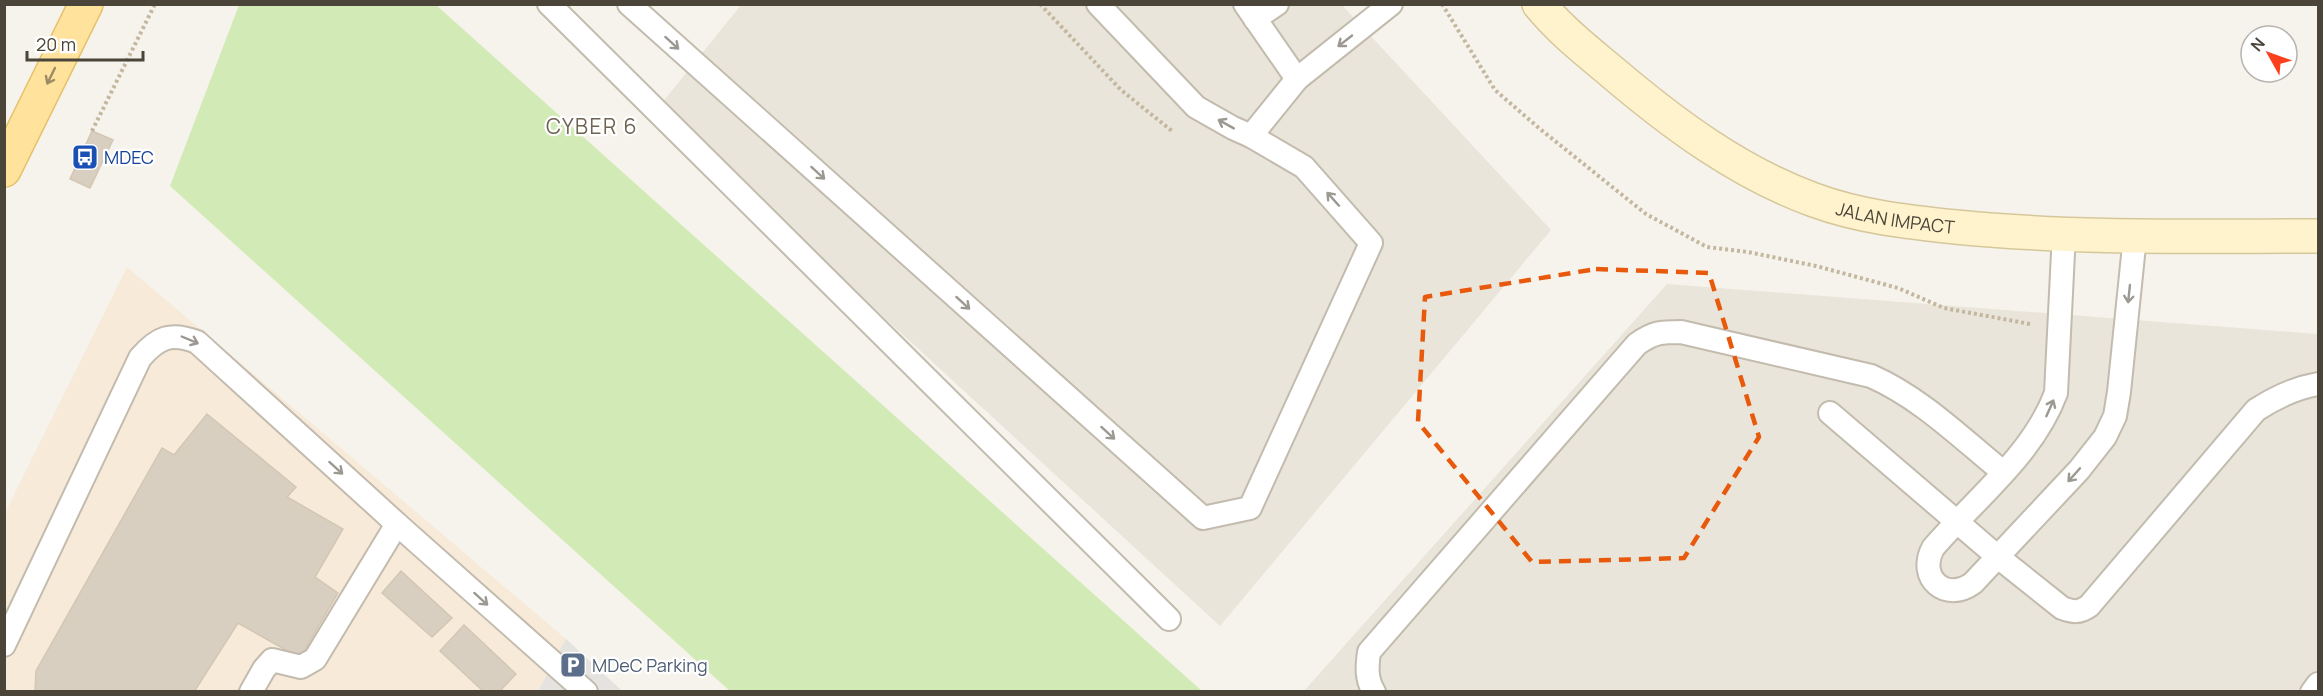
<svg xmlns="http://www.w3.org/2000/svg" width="2323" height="696" font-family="Manrope,sans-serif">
<rect width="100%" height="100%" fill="#f6f3ec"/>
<!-- residential -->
<g fill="#eae5da">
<polygon points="741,5 1342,5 1551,230 1220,626 657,109"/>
<polygon points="1667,284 2318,334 2318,691 1303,692"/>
</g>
<!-- commercial -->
<polygon fill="#f7ead8" points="127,267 566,639 622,691 5,691 4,515"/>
<!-- green -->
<polygon fill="#d2eab5" points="239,5 436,5 1202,691 730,691 170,186"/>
<!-- parking -->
<polygon fill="#e5e3e0" points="566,639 622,691 538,692"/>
<!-- building -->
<g fill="#d8cfc1" stroke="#d3c7b4" stroke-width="1.5">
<polygon points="92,131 113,140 90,188 70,179"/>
<polygon points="207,414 296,487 287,497 343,529 315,577 338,593 300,658 238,623 194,692 35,692 36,671 162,448 174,455"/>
<polygon points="401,571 452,618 432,637 382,593"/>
<polygon points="464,625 516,674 499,692 484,692 440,651"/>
</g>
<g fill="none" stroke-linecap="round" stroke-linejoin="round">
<defs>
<g id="lane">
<polyline points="549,4 1169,619"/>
<polyline points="629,4 1203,518 1250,508 1371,243 1304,167 1251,136"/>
<polyline points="1098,4 1196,107 1233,128 1251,136 1297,79 1391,4"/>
<polyline points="1245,4 1297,79"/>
<polyline points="1255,19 1277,4"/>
<path d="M2064,233L2056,393C2033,455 1975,499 1933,548C1917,578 1946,603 1973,583L2079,470L2105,437L2115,416L2119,392L2135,236"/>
<path d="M1830,413L1998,557L2062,608C2073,612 2079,613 2089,606L2256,410C2276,397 2295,388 2318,384"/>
<path d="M4,645L140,358C158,337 171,332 197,342L397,524L586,692"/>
<polyline points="251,692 264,669 272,660 301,667 315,659 397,524"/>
<path d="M1374,692C1366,679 1367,667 1369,652L1637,344C1654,332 1661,332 1681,332L1871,376C1921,398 1961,438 2003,472"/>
<polyline points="2312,692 2318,684"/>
</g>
<g id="secondary">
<path id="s1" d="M1539,4C1560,30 1587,51 1612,72C1672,123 1739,173 1814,200C1860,217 1908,222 1956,227C2076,239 2198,236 2318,236"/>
</g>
<polyline id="primary" points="4,170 86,4"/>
</defs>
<!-- lane casing -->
<use href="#lane" stroke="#c2bbae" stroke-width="26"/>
<!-- secondary casing -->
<use href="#secondary" stroke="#d6c79b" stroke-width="36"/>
<!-- primary casing -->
<use href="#primary" stroke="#e6c16a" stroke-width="36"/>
<!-- path -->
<g stroke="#c4b79f" stroke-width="4" stroke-dasharray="3 3" stroke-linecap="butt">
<polyline points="1040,4 1121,90 1172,131"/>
<polyline points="1442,4 1495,90 1540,129 1646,214 1707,247 1748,252 1816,266 1898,288 1944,308 2030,324"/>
<polyline points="92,131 155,4"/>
</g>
<!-- lane -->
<use href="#lane" stroke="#fff" stroke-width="22"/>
<!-- secondary -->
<use href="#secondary" stroke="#fff3cd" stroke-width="33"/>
<!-- primary -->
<use href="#primary" stroke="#ffe39c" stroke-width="33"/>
</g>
<!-- one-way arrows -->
<defs><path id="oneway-shaft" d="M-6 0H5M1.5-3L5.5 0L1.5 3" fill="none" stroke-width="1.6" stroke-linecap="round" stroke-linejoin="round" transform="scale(1.5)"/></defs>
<g stroke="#9c9892">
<use href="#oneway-shaft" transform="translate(1345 41) rotate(142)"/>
<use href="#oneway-shaft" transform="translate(672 43) rotate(42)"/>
<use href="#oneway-shaft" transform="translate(1226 124) rotate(-151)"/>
<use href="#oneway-shaft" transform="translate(818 173) rotate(42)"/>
<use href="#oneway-shaft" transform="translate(1333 199) rotate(-132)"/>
<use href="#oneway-shaft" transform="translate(2129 294) rotate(96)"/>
<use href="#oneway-shaft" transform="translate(963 303) rotate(42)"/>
<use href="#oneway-shaft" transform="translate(190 340) rotate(23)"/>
<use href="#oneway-shaft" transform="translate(2050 408) rotate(-66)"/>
<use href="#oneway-shaft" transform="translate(1108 433) rotate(42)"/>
<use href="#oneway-shaft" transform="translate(336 468) rotate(42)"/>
<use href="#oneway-shaft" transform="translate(2074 475) rotate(132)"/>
<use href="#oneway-shaft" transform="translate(481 599) rotate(42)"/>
</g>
<use stroke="#9c8c66" href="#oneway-shaft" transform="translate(51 76) rotate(116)"/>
<!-- marked area -->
<path fill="none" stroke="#e8590c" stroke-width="4.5" stroke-dasharray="12 8" stroke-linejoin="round" d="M1596,269L1709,273L1759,437L1684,558L1532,562L1418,422L1425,297Z"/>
<!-- icons -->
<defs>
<symbol id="bus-square" viewBox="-11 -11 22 22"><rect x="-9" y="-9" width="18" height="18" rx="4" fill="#1a4fb4" stroke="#fff"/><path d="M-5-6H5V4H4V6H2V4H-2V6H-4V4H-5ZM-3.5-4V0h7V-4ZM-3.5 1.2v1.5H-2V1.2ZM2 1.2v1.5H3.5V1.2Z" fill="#fff"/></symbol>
<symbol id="parking-square" viewBox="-11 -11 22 22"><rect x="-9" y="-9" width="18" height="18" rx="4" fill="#5c6f8a" stroke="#fff"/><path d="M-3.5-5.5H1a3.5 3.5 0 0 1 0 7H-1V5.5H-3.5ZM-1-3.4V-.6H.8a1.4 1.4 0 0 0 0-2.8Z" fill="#fff"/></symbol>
</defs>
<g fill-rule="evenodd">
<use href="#bus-square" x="70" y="142" width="30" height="30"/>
<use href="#parking-square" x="558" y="650" width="30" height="30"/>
</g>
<g text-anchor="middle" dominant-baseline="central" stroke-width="4.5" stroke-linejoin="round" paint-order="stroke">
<!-- transit labels -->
<g font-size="18" fill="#164399" stroke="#fff" text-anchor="start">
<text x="104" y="157">MDEC</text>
</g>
<!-- street labels -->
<g font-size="18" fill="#4b4439" stroke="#fff">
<text stroke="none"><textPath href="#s1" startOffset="424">JALAN IMPACT</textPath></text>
</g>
<!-- service labels -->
<g font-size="18" fill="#4e5e75" stroke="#fff" text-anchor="start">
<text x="592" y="665">MDeC Parking</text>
</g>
<!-- quarter labels -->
<g font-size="21" letter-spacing="1.5" fill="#6e6250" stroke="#fff">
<text x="592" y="126">CYBER 6</text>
</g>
</g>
<!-- border -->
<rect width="2323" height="696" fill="none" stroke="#4b4439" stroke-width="12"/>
<!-- north arrow -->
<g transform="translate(2269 54) rotate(310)"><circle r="28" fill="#ffffff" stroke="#b7b4b0" stroke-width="1.5"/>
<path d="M0-4.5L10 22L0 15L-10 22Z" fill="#fc3f1d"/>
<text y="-9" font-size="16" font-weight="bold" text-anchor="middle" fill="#4b4439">N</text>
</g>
<!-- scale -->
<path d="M27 51v9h116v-9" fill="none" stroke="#4b4439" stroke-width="3"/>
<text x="36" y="51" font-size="18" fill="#4b4439" stroke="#ffffff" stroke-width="4.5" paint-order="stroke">20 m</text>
</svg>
